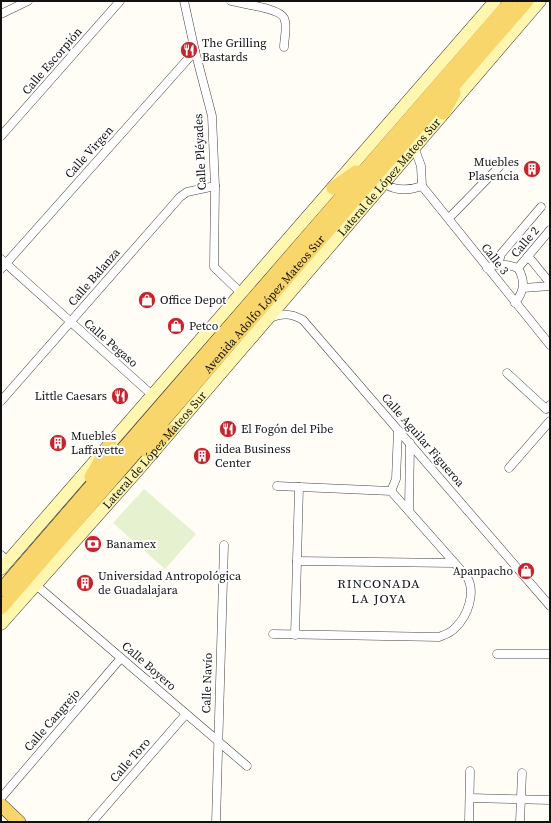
<svg xmlns="http://www.w3.org/2000/svg" width="551" height="823" font-family="'Source Serif 4',serif">
<rect width="100%" height="100%" fill="#fffdf5"/>
<!-- pitch -->
<polygon fill="#e6f2cf" points="144,489 196,534 165,569 113,523"/>
<g fill="none" stroke-linecap="round" stroke-linejoin="round">
<defs>
<g id="minor">
<polyline points="184,1 195,51 212,116 215,186 214,267 241,293"/>
<path d="M231,1C242,4 280,8 284,18C288,26 284,39 284,47"/>
<polyline points="1,14 28,1"/>
<polyline points="1,136 120,1"/>
<polyline points="414,147 421,166 422,186 550,345"/>
<path d="M383,183C395,191 408,191 422,186"/>
<polyline points="449,218 499,167"/>
<polyline points="528,256 550,283"/>
<polyline points="1,259 152,395"/>
<polyline points="498,265 501,254 541,207"/>
<path d="M487,268C498,263 507,264 518,268C526,282 524,291 515,303"/>
<polyline points="518,268 550,230"/>
<polyline points="1,269 195,51"/>
<polyline points="523,288 550,286"/>
<path d="M268,319C281,313 291,313 303,320L550,606"/>
<polyline points="507,373 546,409 550,405"/>
<polyline points="1,401 180,197 187,192 215,186"/>
<polyline points="509,468 550,421"/>
<polyline points="391,491 396,479 398,430"/>
<polyline points="409,510 410,443"/>
<polyline points="1,555 8,561"/>
<polyline points="297,561 453,563"/>
<polyline points="36,585 247,766"/>
<path d="M273,634L439,637C444,635 451,633 455,628C468,616 476,592 467,577L391,491L277,486"/>
<polyline points="295,635 299,487"/>
<polyline points="497,654 550,654"/>
<polyline points="1,798 121,658"/>
<polyline points="470,798 550,800"/>
<polyline points="92,822 186,714"/>
<polyline points="216,822 224,545"/>
<polyline points="469,822 470,771"/>
<polyline points="520,822 522,773"/>
</g>
<g id="secondary">
<polyline points="1,569 495,1"/>
<path id="s1" d="M1,624L138,470L540,1"/>
</g>
<g id="primary">
<polyline points="443,113 454,93"/>
<polyline points="333,188 356,172"/>
<polyline points="145,450 170,431"/>
<polyline points="91,477 110,444"/>
<polyline points="1,590 511,1"/>
<path id="s2" d="M1,608L527,1"/>
<polyline points="1,805 19,822"/>
</g>
</defs>
<!-- minor casing -->
<use href="#minor" stroke="#444" stroke-width="9"/>
<!-- secondary casing -->
<use href="#secondary" stroke="#333" stroke-width="13"/>
<!-- primary casing -->
<use href="#primary" stroke="#222" stroke-width="14"/>
<!-- minor -->
<use href="#minor" stroke="#fff" stroke-width="8"/>
<!-- secondary -->
<use href="#secondary" stroke="#fff6b0" stroke-width="12"/>
<!-- primary -->
<use href="#primary" stroke="#f9d66b" stroke-width="13"/>
</g>
<!-- icons -->
<defs>
<symbol id="restaurant-disc" viewBox="-11 -11 22 22"><circle r="9.5" fill="#c4262e" stroke="#fff"/><path d="M-5-6h1v4h1v-4h1v4h1v-4h1v5L-1.5 .5V6h-2V.5L-5-1ZM5-6V6H3V1.5H1.5Q1.5-4 5-6Z" fill="#fff"/></symbol>
<symbol id="building-disc" viewBox="-11 -11 22 22"><circle r="9.5" fill="#c4262e" stroke="#fff"/><path d="M-4-6H4V6H1V3H-1V6H-4ZM-2.5-4.3h1.7v1.8h-1.7ZM.8-4.3h1.7v1.8H.8ZM-2.5-1h1.7V.8h-1.7ZM.8-1h1.7V.8H.8Z" fill="#fff"/></symbol>
<symbol id="shop-disc" viewBox="-11 -11 22 22"><circle r="9.5" fill="#c4262e" stroke="#fff"/><path d="M-5-2.5h2.3a2.7 3.5 0 0 1 5.4 0H5L5.5 6h-11ZM-1.5-2.5h3a1.5 2.3 0 0 0-3 0Z" fill="#fff"/></symbol>
<symbol id="bank-disc" viewBox="-11 -11 22 22"><circle r="9.5" fill="#c4262e" stroke="#fff"/><path d="M-6-4H6V4H-6ZM0-2.3a2.3 2.3 0 1 0 0 4.6a2.3 2.3 0 1 0 0-4.6Z" fill="#fff"/></symbol>
</defs>
<g fill-rule="evenodd">
<use href="#restaurant-disc" x="179" y="40" width="20" height="20"/>
<use href="#building-disc" x="522" y="159" width="20" height="20"/>
<use href="#shop-disc" x="137" y="290" width="20" height="20"/>
<use href="#shop-disc" x="166" y="316" width="20" height="20"/>
<use href="#restaurant-disc" x="110" y="386" width="20" height="20"/>
<use href="#restaurant-disc" x="218" y="419" width="20" height="20"/>
<use href="#building-disc" x="48" y="433" width="20" height="20"/>
<use href="#building-disc" x="192" y="446" width="20" height="20"/>
<use href="#bank-disc" x="83" y="534" width="20" height="20"/>
<use href="#shop-disc" x="516" y="561" width="20" height="20"/>
<use href="#building-disc" x="75" y="573" width="20" height="20"/>
</g>
<g text-anchor="middle" dominant-baseline="central" stroke-width="4" stroke-linejoin="round" paint-order="stroke">
<!-- poi labels -->
<g font-size="12" fill="#111" stroke="#fff" text-anchor="start">
<text x="202" y="43">The Grilling<tspan x="202" dy="14">Bastards</tspan></text>
<text x="519" y="162" text-anchor="end">Muebles<tspan x="519" dy="14">Plasencia</tspan></text>
<text x="160" y="300">Office Depot</text>
<text x="189" y="326">Petco</text>
<text x="107" y="396" text-anchor="end">Little Caesars</text>
<text x="241" y="429">El Fogón del Pibe</text>
<text x="71" y="436">Muebles<tspan x="71" dy="14">Laffayette</tspan></text>
<text x="215" y="449">iidea Business<tspan x="215" dy="14">Center</tspan></text>
<text x="106" y="544">Banamex</text>
<text x="513" y="571" text-anchor="end">Apanpacho</text>
<text x="98" y="576">Universidad Antropológica<tspan x="98" dy="14">de Guadalajara</tspan></text>
</g>
<!-- street labels -->
<g font-size="12" fill="#111" stroke="#fff">
<text transform="translate(52 61) rotate(-49)">Calle Escorpión</text>
<text transform="translate(89 152) rotate(-48)">Calle Virgen</text>
<text transform="translate(200 152) rotate(-93)">Calle Pléyades</text>
<text stroke="none"><textPath href="#s1" startOffset="592">Lateral de López Mateos Sur</textPath></text>
<text transform="translate(525 242) rotate(-50)">Calle 2</text>
<text transform="translate(495 259) rotate(52)">Calle 3</text>
<text transform="translate(94 277) rotate(-49)">Calle Balanza</text>
<text stroke="none"><textPath href="#s2" startOffset="402">Avenida Adolfo López Mateos Sur</textPath></text>
<text transform="translate(111 343) rotate(41)">Calle Pegaso</text>
<text transform="translate(423 440) rotate(49)">Calle Aguilar Figueroa</text>
<text stroke="none"><textPath href="#s1" startOffset="232">Lateral de López Mateos Sur</textPath></text>
<text transform="translate(149 666) rotate(41)">Calle Boyero</text>
<text transform="translate(207 683) rotate(-88)">Calle Navío</text>
<text transform="translate(52 720) rotate(-49)">Calle Cangrejo</text>
<text transform="translate(130 760) rotate(-49)">Calle Toro</text>
</g>
<!-- neighbourhood labels -->
<g font-size="13" letter-spacing="1" fill="#111" stroke="#fff">
<text x="379" y="583">RINCONADA<tspan x="379" dy="15">LA JOYA</tspan></text>
</g>
</g>
<!-- border -->
<rect width="551" height="823" fill="none" stroke="#111111" stroke-width="4"/>
</svg>
